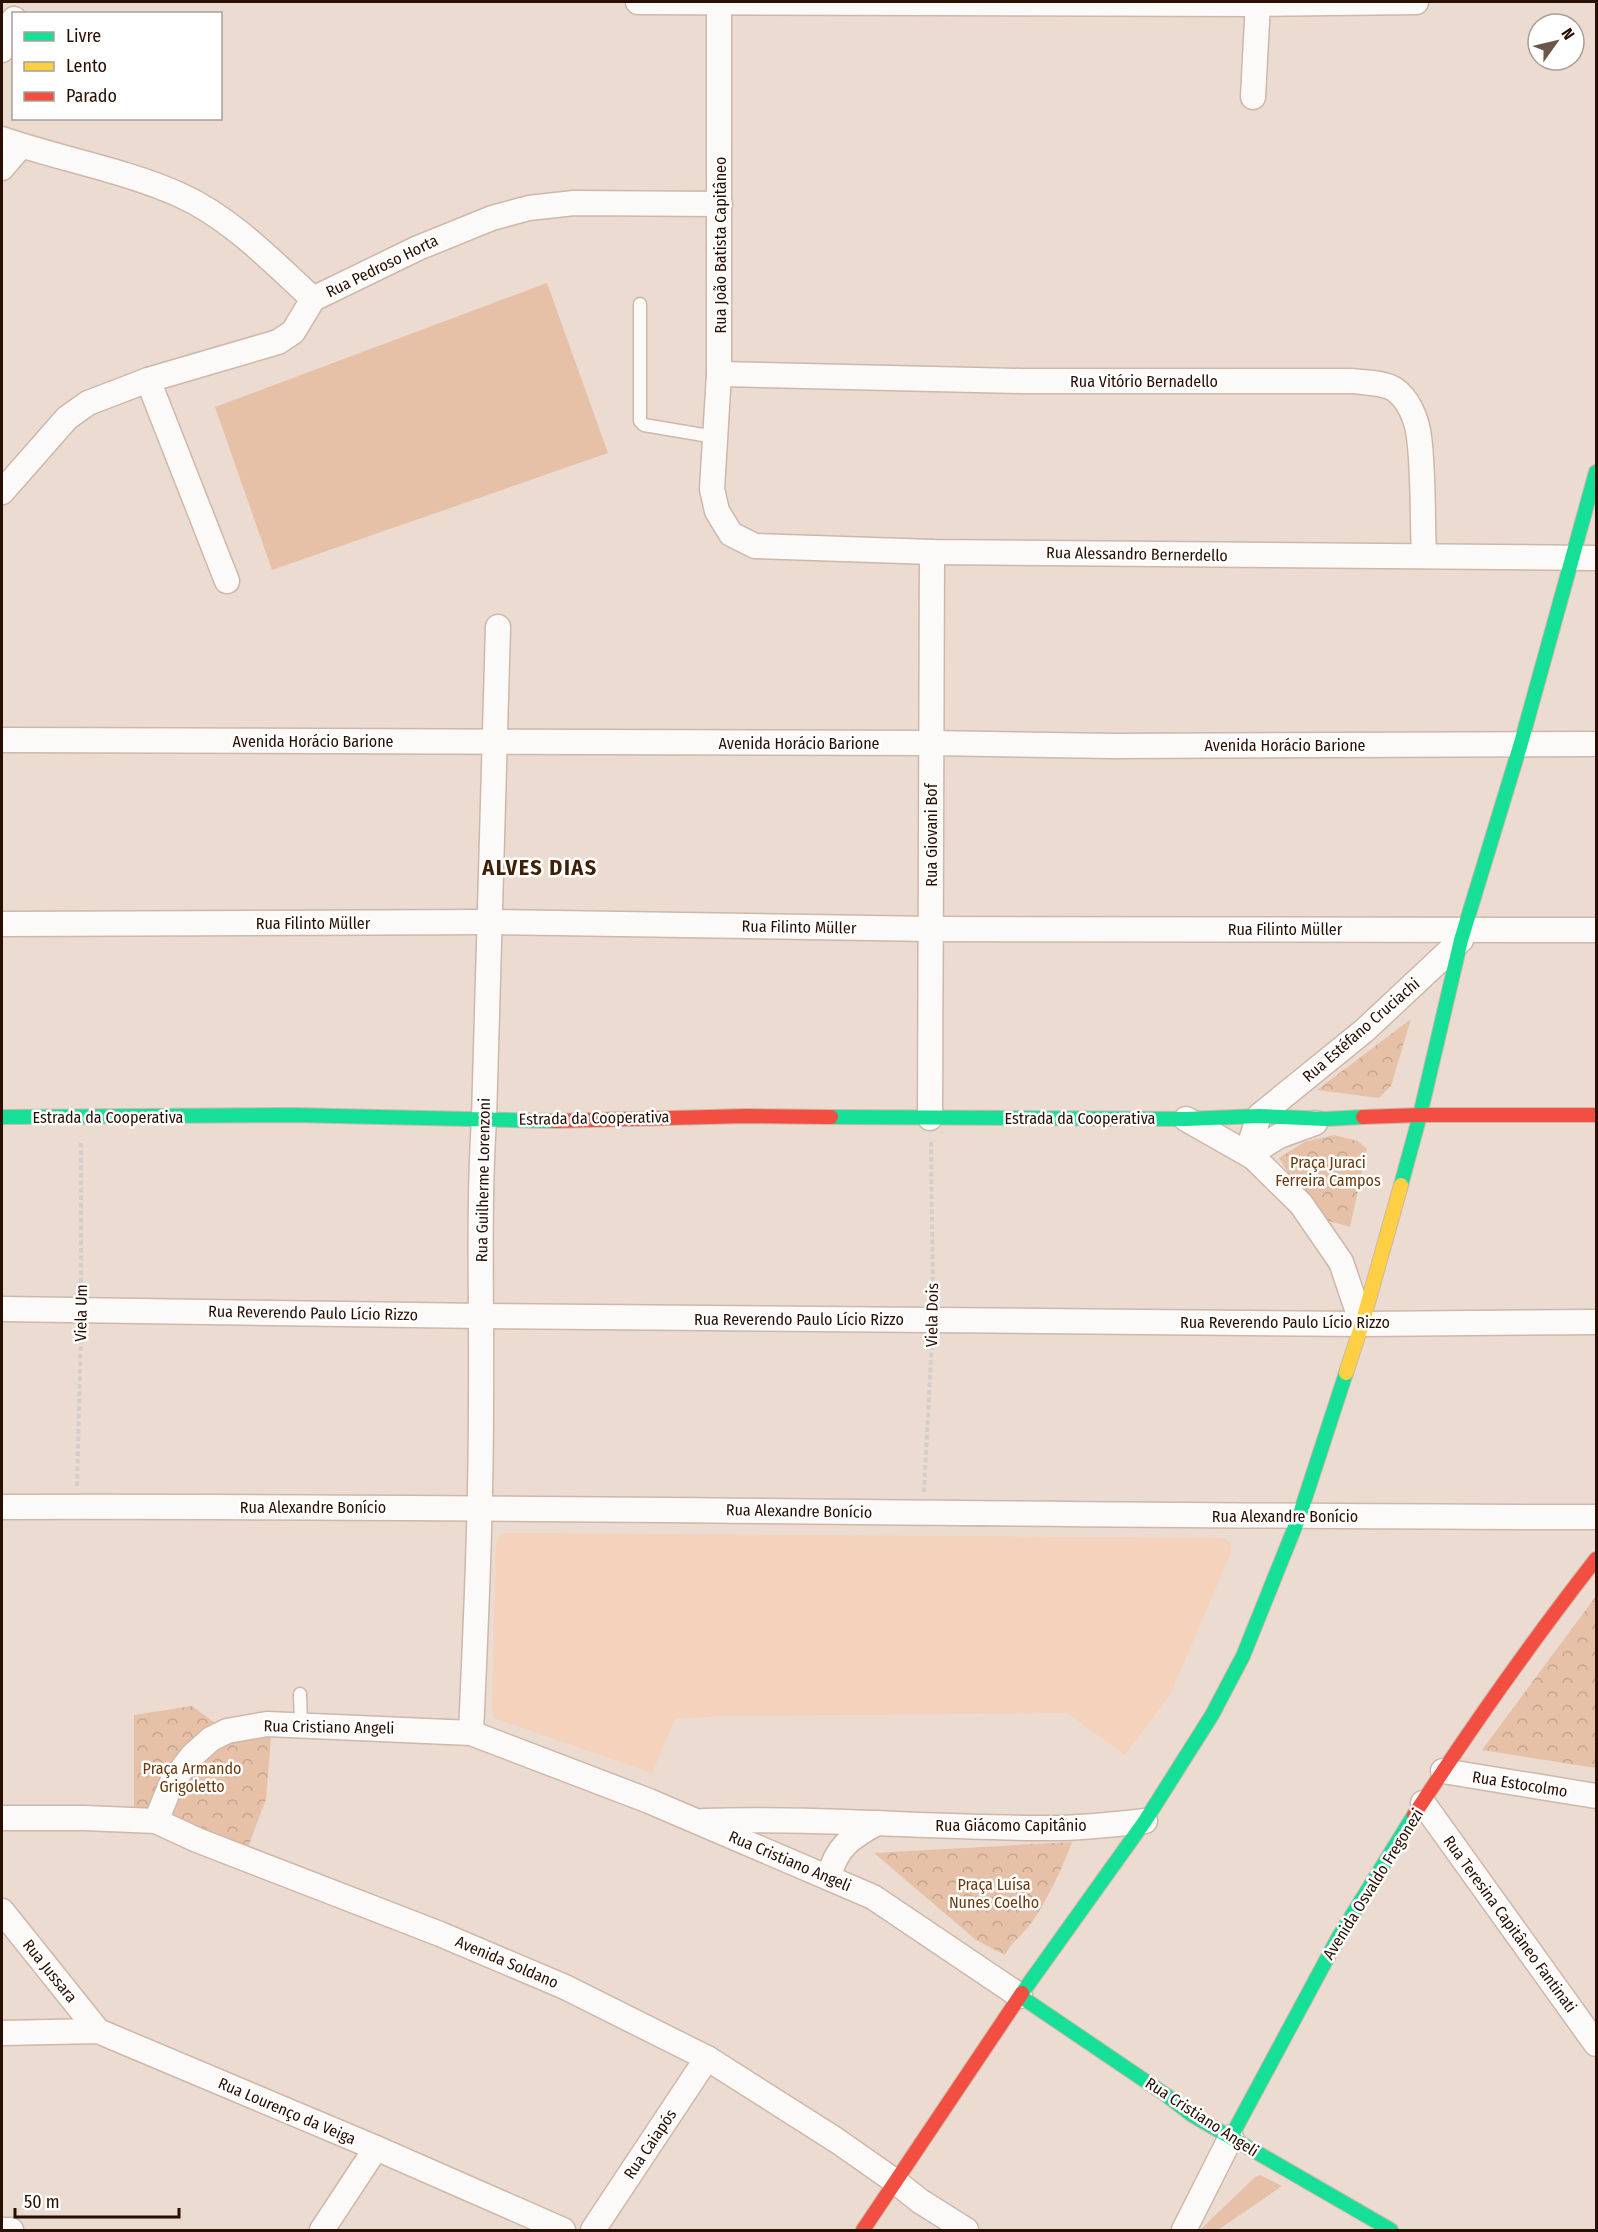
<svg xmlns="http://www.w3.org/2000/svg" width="1598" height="2232" font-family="'Fira Sans Condensed',sans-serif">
<defs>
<pattern id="park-crowns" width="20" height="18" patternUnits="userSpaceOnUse" patternTransform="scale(1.5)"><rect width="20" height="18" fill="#e6c1a7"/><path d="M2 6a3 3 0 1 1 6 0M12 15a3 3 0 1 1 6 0" fill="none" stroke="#c5a58e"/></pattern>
</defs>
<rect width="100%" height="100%" fill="#ecdbd0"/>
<!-- built -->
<polygon fill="#f5d2bb" points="505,1533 1224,1538 1230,1542 1232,1550 1170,1695 1125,1755 1067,1713 721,1716 675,1719 652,1773 494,1718 492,1710 496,1543 500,1536"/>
<!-- green -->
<g fill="#e6c1a7">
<polygon points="547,283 608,453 272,570 215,407"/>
<polygon points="1260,2175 1282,2186 1218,2230 1200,2230 1255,2177"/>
</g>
<!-- park -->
<g fill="url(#park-crowns)">
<polygon points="1411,1019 1391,1086 1379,1098 1317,1090"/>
<polygon points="1334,1135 1358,1141 1367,1149 1350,1227 1318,1218 1279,1158 1304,1142"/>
<polygon points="1596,1596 1596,1768 1482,1750"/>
<polygon points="192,1706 230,1734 271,1737 266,1799 242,1863 134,1820 134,1715"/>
<path d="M1072,1842C1062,1869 1046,1903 1029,1926C1020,1938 1013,1940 1005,1955L976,1940L874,1853Z"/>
</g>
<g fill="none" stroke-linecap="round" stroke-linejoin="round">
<defs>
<g id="lane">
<polyline points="640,304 640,421 644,425 715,437"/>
<polyline points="300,1694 301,1725"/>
</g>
<g id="street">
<polyline points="638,2 1258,4 1416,2"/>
<polyline points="719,2 719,374 712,489 717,511 731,534 755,546 932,552 1596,558"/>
<polyline points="2,50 14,19"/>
<polyline points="1253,97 1258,2"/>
<path d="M2,139C60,159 124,170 180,195C231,218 273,262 313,299"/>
<polyline points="2,168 21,146"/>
<path d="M719,374L1022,381H1353C1366,383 1382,382 1394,389C1409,399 1417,420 1419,437C1424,476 1422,517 1424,556"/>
<polyline points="148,380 227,581"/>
<polyline points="2,492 67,418 88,403 148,380 278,342 293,332 313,299 418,248 492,218 529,208 574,203 720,204"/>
<polyline points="2,740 931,743 1114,746 1596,744"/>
<polyline points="2,924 489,922 931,929 1596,930"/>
<polyline points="930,1118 932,552"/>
<polyline points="1186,1119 1253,1157 1301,1204 1341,1262 1362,1324"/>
<polyline points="1253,1152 1279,1136 1315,1123"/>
<polyline points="1253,1157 1252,1137 1259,1116 1365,1030 1461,940"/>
<polyline points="2,1309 482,1316 1362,1324 1596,1322"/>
<path d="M2,1507C533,1505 1065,1517 1596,1517"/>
<path d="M471,1733C476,1622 481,1512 481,1401C482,1307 478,1213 484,1119L498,627"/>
<polyline points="1443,1771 1596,1796"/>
<polyline points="1423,1803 1596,2044"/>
<polyline points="2,1818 84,1818 156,1821 197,1840 440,1934 565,1987 707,2058 836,2140 896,2182 920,2201 966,2230"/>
<polyline points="156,1821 172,1782 192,1756 211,1739 227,1731 267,1724 471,1733 649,1801 873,1897 1020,1996"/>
<path d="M704,1821C824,1817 943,1829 1063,1828C1090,1827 1118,1824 1145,1821"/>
<path d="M829,1878C835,1848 851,1837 877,1823"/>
<polyline points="2,1911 98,2031"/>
<polyline points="2,2033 98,2031 376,2148 563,2230"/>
<polyline points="2,2230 11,2230"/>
<polyline points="322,2230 376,2148"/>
<polyline points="593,2230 707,2058"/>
<polyline points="1184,2230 1231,2137"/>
</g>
<g id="fast">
<polyline points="2,1117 293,1115 554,1121"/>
<polyline points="831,1117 1186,1119 1259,1116 1326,1119 1363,1117"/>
<polyline points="1401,1185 1420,1115 1461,940 1521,743 1596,472"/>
<polyline points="1022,1993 1145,1821 1212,1715 1243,1656 1299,1517 1346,1373"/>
<polyline points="1020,1996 1166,2095 1192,2115 1391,2230"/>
<polyline points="1231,2137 1338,1938 1414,1815"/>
</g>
<polyline id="slow" points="1346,1373 1362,1324 1401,1185"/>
<g id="jam">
<polyline points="1363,1117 1420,1115 1596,1115"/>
<polyline points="554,1121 747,1116 831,1117"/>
<path d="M1414,1815C1471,1728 1532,1641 1596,1559"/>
<polyline points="863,2230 1022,1993"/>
</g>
</defs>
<!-- lane casing -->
<use href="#lane" stroke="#cdb8a9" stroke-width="15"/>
<!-- street casing -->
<use href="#street" stroke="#cdb8a9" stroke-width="27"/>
<!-- fast casing -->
<use href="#fast" stroke="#cdb8a9" stroke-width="16"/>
<!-- slow casing -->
<use href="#slow" stroke="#cdb8a9" stroke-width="16"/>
<!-- jam casing -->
<use href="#jam" stroke="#cdb8a9" stroke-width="16"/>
<!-- path -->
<g stroke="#d4cecb" stroke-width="4" stroke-dasharray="4.5 3" stroke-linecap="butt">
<polyline points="931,1142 933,1300"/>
<polyline points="81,1143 81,1288"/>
<polyline points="77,1486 81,1332"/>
<polyline points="924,1492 932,1340"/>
</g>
<!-- lane -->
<use href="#lane" stroke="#fcfaf8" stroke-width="12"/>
<!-- street -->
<use href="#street" stroke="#fcfaf8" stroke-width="24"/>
<!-- fast -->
<use href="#fast" stroke="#16e098" stroke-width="14"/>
<!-- slow -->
<use href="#slow" stroke="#ffcf43" stroke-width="14"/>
<!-- jam -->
<use href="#jam" stroke="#f24e42" stroke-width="14"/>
</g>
<g text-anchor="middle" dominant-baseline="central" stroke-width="5" stroke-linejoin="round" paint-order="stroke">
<!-- street labels -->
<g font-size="16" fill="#290f00" stroke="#fff">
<text transform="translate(720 245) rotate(-90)">Rua João Batista Capitâneo</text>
<text transform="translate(382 266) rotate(-26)">Rua Pedroso Horta</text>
<text x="1144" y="381">Rua Vitório Bernadello</text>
<text transform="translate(1137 554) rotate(1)">Rua Alessandro Bernerdello</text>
<text x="313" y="741">Avenida Horácio Barione</text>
<text x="799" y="743">Avenida Horácio Barione</text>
<text x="1285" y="745">Avenida Horácio Barione</text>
<text transform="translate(931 835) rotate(-90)">Rua Giovani Bof</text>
<text x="313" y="923">Rua Filinto Müller</text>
<text transform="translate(799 927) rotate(1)">Rua Filinto Müller</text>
<text x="1285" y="929">Rua Filinto Müller</text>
<text transform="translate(1361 1030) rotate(-41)">Rua Estéfano Cruciachi</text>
<text x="108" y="1117">Estrada da Cooperativa</text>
<text transform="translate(594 1118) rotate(-1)">Estrada da Cooperativa</text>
<text x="1080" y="1118">Estrada da Cooperativa</text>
<text transform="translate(483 1180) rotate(-89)">Rua Guilherme Lorenzoni</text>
<text transform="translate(81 1313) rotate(-89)">Viela Um</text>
<text transform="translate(313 1313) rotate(1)">Rua Reverendo Paulo Lício Rizzo</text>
<text transform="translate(932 1315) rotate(-89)">Viela Dois</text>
<text x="799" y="1319">Rua Reverendo Paulo Lício Rizzo</text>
<text x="1285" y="1322">Rua Reverendo Paulo Lício Rizzo</text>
<text x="313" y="1507">Rua Alexandre Bonício</text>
<text transform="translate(799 1511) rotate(1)">Rua Alexandre Bonício</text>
<text x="1285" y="1516">Rua Alexandre Bonício</text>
<text transform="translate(329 1727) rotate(1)">Rua Cristiano Angeli</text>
<text transform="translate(1520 1784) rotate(9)">Rua Estocolmo</text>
<text x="1011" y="1825">Rua Giácomo Capitânio</text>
<text transform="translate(790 1861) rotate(23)">Rua Cristiano Angeli</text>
<text transform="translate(1373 1884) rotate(-58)">Avenida Osvaldo Fregonezi</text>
<text transform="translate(1510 1924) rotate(54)">Rua Teresina Capitâneo Fantinati</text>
<text transform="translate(507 1962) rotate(23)">Avenida Soldano</text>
<text transform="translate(50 1971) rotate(51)">Rua Jussara</text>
<text transform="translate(287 2111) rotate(23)">Rua Lourenço da Veiga</text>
<text transform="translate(1202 2117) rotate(33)">Rua Cristiano Angeli</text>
<text transform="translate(650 2144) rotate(-56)">Rua Caiapós</text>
</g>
<!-- park labels -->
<g font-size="16" fill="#6c390b" stroke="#fff">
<text x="1328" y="1162">Praça Juraci<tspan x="1328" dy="18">Ferreira Campos</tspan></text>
<text x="192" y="1768">Praça Armando<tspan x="192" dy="18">Grigoletto</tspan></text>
<text x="994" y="1884">Praça Luísa<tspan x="994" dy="18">Nunes Coelho</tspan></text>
</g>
<!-- district labels -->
<g font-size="22" font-weight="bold" letter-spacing="1.5" fill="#401f03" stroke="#fff">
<text x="540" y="867">ALVES DIAS</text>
</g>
</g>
<!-- border -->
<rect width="1598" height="2232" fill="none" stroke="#290f00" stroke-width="6"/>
<!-- legend -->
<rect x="12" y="12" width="210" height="108" fill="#ffffff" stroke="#a99f99" stroke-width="1.5"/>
<rect x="24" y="32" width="30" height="9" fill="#16e098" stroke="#a99f99" stroke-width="1.5"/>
<text x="66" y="42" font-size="18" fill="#290f00">Livre</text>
<rect x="24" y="62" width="30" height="9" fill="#ffcf43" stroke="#a99f99" stroke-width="1.5"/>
<text x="66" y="72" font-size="18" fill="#290f00">Lento</text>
<rect x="24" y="92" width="30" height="9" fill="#f24e42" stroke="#a99f99" stroke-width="1.5"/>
<text x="66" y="102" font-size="18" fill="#290f00">Parado</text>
<!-- north arrow -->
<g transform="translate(1556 42) rotate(56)"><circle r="28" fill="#ffffff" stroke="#a99f99" stroke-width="1.5"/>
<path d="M0-4.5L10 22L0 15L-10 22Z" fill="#6d5649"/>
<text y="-9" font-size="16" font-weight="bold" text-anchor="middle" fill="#290f00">N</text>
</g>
<!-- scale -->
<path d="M15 2208v9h164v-9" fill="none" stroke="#290f00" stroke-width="3"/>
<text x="24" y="2208" font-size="18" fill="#290f00" stroke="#ffffff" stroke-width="4.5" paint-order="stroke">50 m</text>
</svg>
